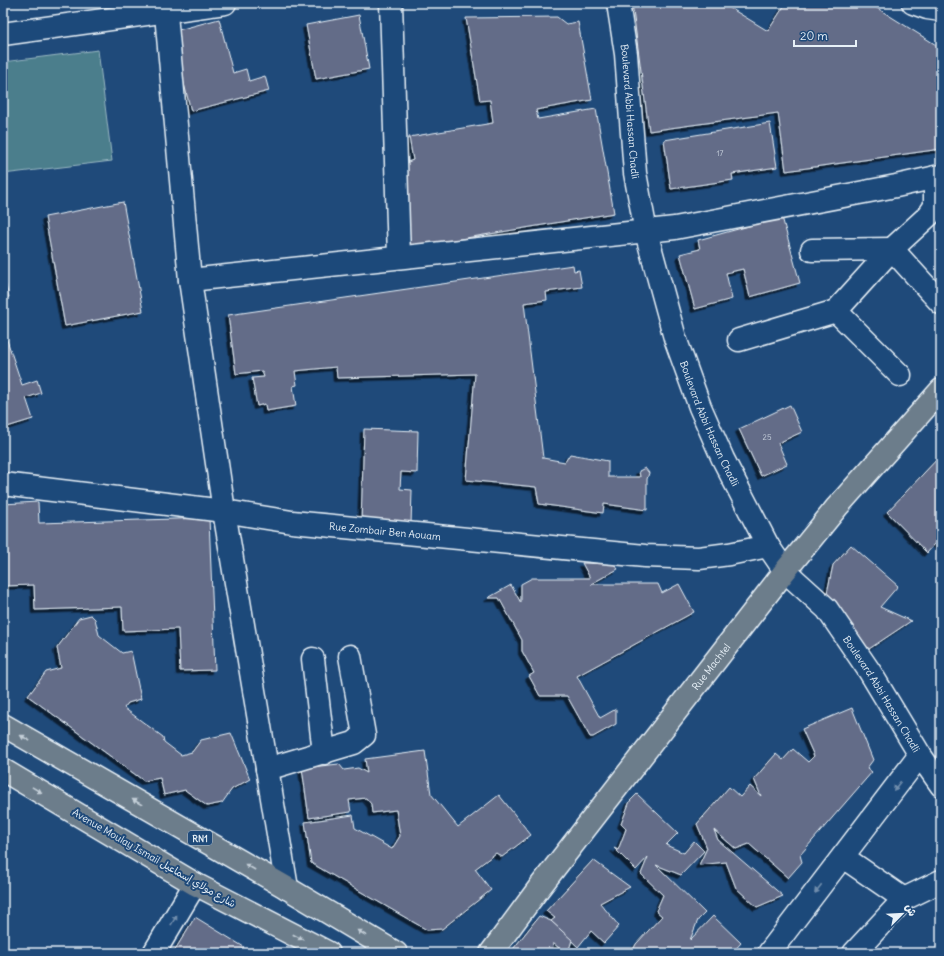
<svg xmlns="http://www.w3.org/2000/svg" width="944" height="956" font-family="Delius,'Playpen Sans Arabic',sans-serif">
<defs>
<filter id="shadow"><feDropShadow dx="-3.5" dy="3.5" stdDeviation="0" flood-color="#0009"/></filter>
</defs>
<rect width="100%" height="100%" fill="#1f4a7a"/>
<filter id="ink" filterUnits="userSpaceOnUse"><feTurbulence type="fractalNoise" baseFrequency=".025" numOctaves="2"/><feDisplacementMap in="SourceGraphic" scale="8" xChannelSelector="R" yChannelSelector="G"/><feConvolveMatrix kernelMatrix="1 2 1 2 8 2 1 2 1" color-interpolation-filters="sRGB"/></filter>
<g filter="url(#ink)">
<!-- green -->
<polygon fill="#4b7e8c" stroke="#9ab8c2" points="98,50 112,161 3,174 3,62"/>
<!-- building -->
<g fill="#646c88" stroke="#e8f1f8" filter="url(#shadow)">
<polygon points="632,3 722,3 768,31 786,3 869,3 941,48 941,149 786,171 778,113 649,131"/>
<polygon points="359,15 369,69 316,79 306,25"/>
<polygon points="557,17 566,24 578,22 592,100 536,110 538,119 596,109 614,213 407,248 400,165 413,160 409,137 493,123 490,100 480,101 466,18"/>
<polygon points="219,19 233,73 246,69 249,81 265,76 269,91 191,111 171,32"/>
<polygon points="770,123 777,167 732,174 733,180 671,189 664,140"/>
<polygon points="123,202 143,311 65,326 45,217"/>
<polygon points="782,217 800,283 750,297 743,269 726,273 732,299 695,309 680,254 700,249 698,240"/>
<polygon points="573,265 574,271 579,270 582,287 546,292 547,300 524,303 543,458 565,462 570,454 608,461 608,477 640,477 639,471 645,468 649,473 647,479 647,510 604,504 603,513 539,504 536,487 466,480 475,374 337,378 336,367 295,371 297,385 293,386 296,406 266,411 265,404 257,406 252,378 264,377 262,371 236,374 228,315"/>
<polygon points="5,282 9,297 3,299 3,283"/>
<polygon points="3,328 22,385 37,380 41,393 26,398 33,419 4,428"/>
<polygon points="790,405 802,432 778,443 787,464 761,476 739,429"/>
<polygon points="364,429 418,431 417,473 401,472 400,489 412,490 411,525 361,524"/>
<polygon points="941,455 941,537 927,553 887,512"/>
<polygon points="38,502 39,523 209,518 215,670 180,671 178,629 123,631 122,607 35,610 34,585 4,586 3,504"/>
<polygon points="941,537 941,548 936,543"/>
<polygon points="851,545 898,586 880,607 911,621 866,651 827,593 833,565"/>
<polygon points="582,563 614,564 618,569 591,584 658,584 662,593 679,584 694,612 577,676 600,718 616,709 616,724 593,737 590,737 567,696 540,696 529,676 534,673 522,651 522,640 499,598 488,598 511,585 521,603 521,584 532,578 590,578"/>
<polygon points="91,615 95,619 99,635 122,653 131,651 141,699 128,703 124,708 163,737 164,742 181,755 192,752 201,740 231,733 250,779 232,789 222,803 207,806 185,790 164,795 160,778 144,781 28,696 46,672 61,668 57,648 79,618"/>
<polygon points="852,708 873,760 867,768 872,772 800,855 802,862 788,878 749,844 736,849 714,830 718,840 783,896 757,907 736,888 726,862 699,865 707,848 697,824 729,787 740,797 750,786 761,796 754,779 776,754 783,760 793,749 808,762 814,756 802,729"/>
<polygon points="425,751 431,794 458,827 499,795 531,835 502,857 496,853 475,869 491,890 442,929 427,930 311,863 305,822 353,815 355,828 392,849 400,836 396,810 372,813 371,804 366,798 349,800 351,812 309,818 302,768 339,764 344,770 358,768 367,773 365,759"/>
<polygon points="637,794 678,833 666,845 684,853 694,841 704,851 681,875 656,865 705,913 698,920 690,940 713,916 741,943 732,953 654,953 653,951 651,953 632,952 636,944 662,916 656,911 663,895 641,874 648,857 636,870 614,848 618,850 626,829 621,824 630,801"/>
<polygon points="593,860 630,887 600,903 619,926 604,943 591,931 578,947 551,921 555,918 546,911"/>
<polygon points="539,916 551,921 572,940 568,953 565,953 553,943 552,953 510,953"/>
<polygon points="195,917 244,947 240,953 173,953"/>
</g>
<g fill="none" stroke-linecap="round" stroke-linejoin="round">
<defs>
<g id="minor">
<polyline points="165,3 190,280 224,511 287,888"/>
<polyline points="391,3 399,257"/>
<path id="s1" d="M618,3L626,54L635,173L646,232L675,338L700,407L723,459L768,546L785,571L827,609L870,672L920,755L941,785"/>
<polyline points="913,3 927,8 941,10"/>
<polyline points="3,34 225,3"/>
<polyline points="812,250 892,249 941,303"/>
<polyline points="190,280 675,228 896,186 941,176"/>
<polyline points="739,340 836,311"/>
<polyline points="900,375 836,311 892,249 929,215 935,206 935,177"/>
<path id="s2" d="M3,484L224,511L292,522L645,556L699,558L729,554L768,546"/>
<polyline points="313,659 324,753"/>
<polyline points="267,769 354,743 364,735 350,656"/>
<polyline points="843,857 904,899 941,881"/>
<polyline points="154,953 195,884"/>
<polyline points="769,953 920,755"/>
<polyline points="854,953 904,899"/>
</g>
<g id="major">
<path id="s3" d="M491,953L539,888L785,571L837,507L941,390"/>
</g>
<g id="highway">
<polyline points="3,725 287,888 396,953"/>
<polyline points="3,770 195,884 329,953"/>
</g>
</defs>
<!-- minor casing -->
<use href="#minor" stroke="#e8f1f8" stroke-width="25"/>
<!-- major casing -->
<use href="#major" stroke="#e8f1f8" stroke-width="25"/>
<!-- highway casing -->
<use href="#highway" stroke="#e8f1f8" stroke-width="25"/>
<!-- minor -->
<use href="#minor" stroke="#1f4a7a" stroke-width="22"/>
<!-- major -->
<use href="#major" stroke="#6c7d8b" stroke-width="22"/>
<!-- highway -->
<use href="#highway" stroke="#6c7d8b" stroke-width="22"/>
</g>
<!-- one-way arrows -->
<defs><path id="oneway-solid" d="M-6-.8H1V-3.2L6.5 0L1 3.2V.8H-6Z"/></defs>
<g fill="#c3ced7">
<use href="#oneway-solid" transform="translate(25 738) rotate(-150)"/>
<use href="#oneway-solid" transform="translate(37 790) rotate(31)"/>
<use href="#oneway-solid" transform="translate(137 802) rotate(-150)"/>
<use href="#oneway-solid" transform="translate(250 867) rotate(-150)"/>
<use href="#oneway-solid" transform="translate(362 933) rotate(-149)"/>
<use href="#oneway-solid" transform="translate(298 937) rotate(28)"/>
</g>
<g fill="#6f8dac">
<use href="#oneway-solid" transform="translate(897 786) rotate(128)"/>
<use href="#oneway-solid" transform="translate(818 889) rotate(127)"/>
<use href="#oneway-solid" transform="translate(174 920) rotate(-59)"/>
</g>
</g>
<g text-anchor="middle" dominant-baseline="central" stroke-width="4" stroke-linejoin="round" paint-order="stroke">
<!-- number labels -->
<g font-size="8" fill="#c7d0dc">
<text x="720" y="153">17</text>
<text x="767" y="437">25</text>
</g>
<!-- shield labels -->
<rect fill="#1f4a7a" stroke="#acbfd2" stroke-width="1" x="188" y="831" width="24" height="14" rx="3"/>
<g font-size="9" font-weight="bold" fill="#e8f1f8">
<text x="200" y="838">RN1</text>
</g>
<!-- street labels -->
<g font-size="10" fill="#e8f1f8" stroke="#1f4a7a">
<text stroke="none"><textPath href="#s1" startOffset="109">Boulevard Abbi Hassan Chadli</textPath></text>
<text stroke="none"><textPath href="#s1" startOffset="433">Boulevard Abbi Hassan Chadli</textPath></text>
<text stroke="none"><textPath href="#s2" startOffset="385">Rue Zombair Ben Aouam</textPath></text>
<text stroke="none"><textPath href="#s3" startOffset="361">Rue Machtel</textPath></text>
<text stroke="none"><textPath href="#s1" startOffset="757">Boulevard Abbi Hassan Chadli</textPath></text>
<text transform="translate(154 858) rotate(30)">Avenue Moulay Ismail شارع مولاي إسماعيل</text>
</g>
</g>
<!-- margin -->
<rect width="944" height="956" fill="none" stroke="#1f4a7a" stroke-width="16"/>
<rect x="8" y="8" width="928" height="940" fill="none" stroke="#e8f1f8" stroke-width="1.5" filter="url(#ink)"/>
<!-- north arrow -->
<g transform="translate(902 914) rotate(66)" stroke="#1f4a7a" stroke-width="3" paint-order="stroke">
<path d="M0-3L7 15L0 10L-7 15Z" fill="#e8f1f8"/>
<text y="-6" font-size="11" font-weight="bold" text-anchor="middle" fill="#e8f1f8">ش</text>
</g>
<!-- scale -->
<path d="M794 40v6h62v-6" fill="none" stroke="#e8f1f8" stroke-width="2"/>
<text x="800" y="40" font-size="12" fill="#e8f1f8" stroke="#1f4a7a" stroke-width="3" paint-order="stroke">20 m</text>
</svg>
